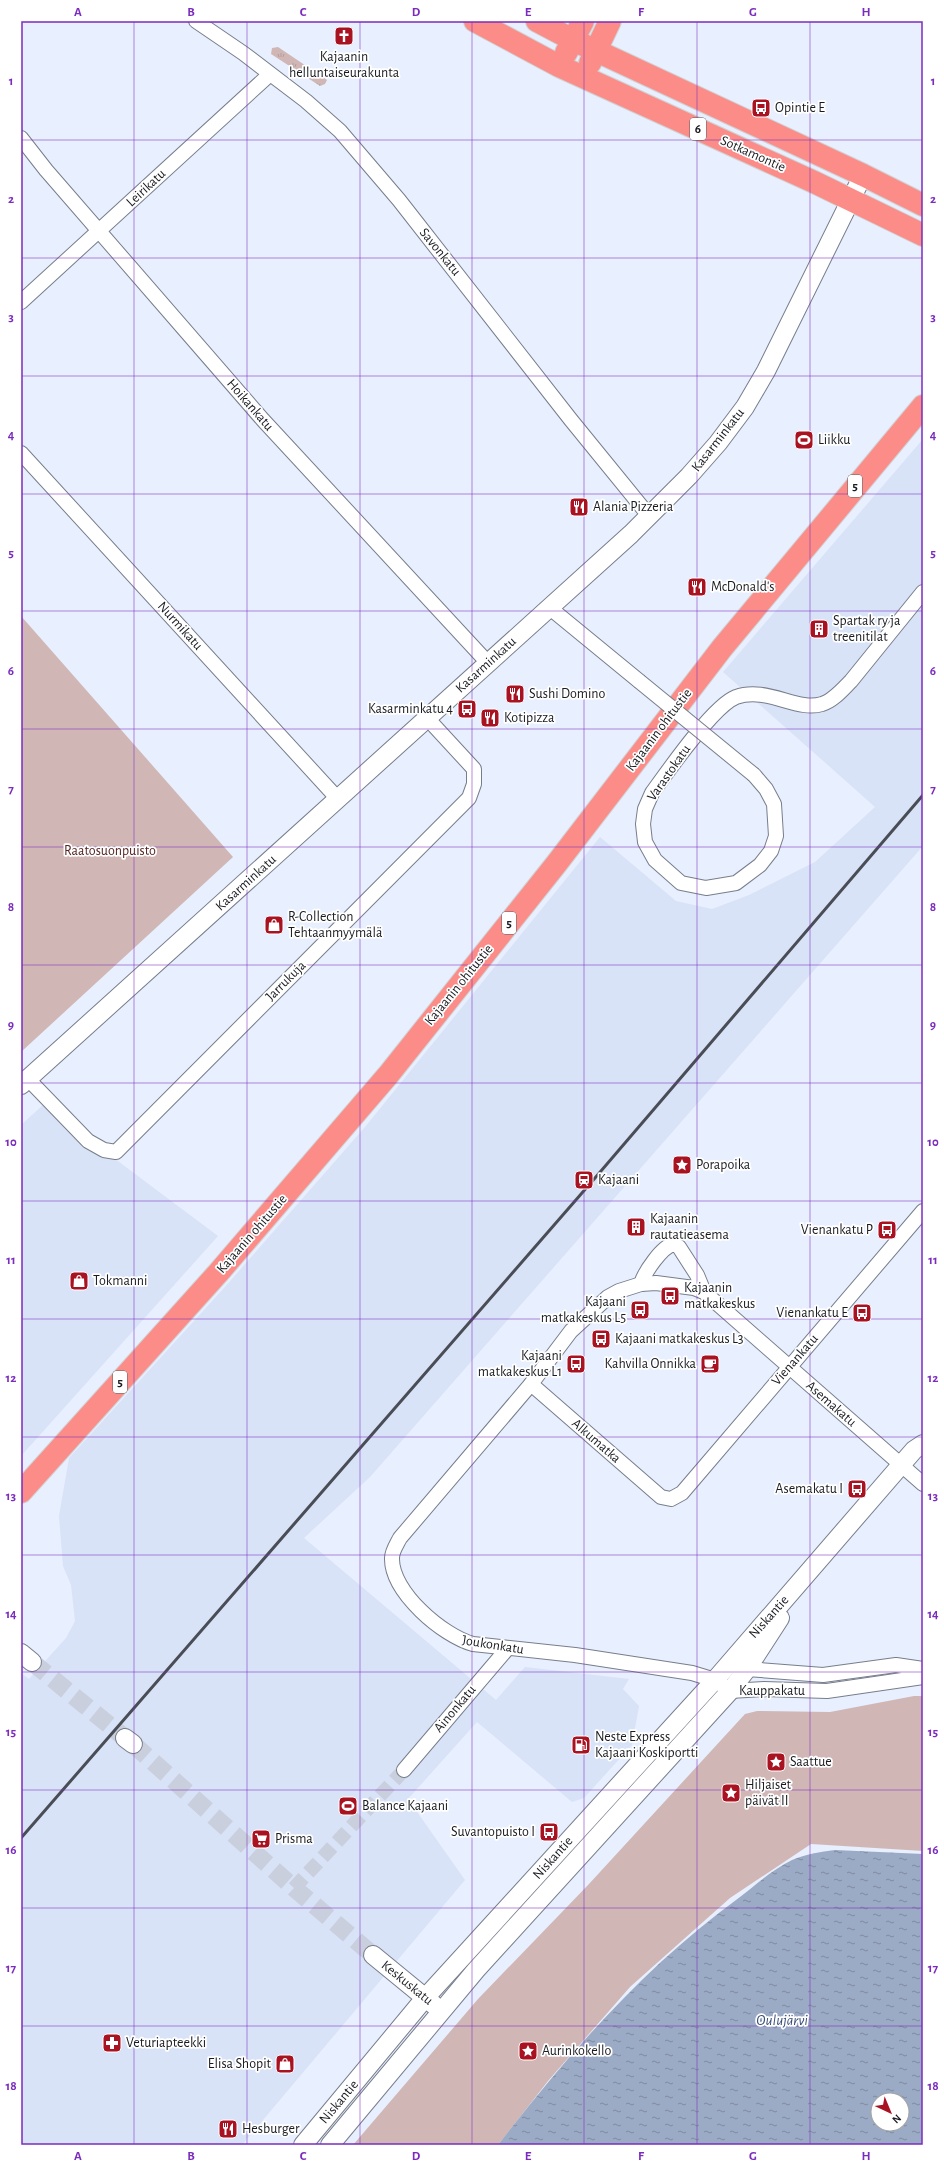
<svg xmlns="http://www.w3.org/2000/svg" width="944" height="2166" font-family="'Alegreya Sans',sans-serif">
<defs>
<pattern id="grass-tufts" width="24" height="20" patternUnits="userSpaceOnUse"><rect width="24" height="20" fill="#d0b7b5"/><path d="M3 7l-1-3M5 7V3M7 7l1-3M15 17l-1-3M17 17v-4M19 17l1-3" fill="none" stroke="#b29d9b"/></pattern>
<pattern id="water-ripples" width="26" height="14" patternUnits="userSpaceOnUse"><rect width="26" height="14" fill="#9baac5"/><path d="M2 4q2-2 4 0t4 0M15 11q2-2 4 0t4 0" fill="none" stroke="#7e8aa0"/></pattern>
</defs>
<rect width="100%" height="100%" fill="#e8effe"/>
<!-- built -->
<g fill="#d8e3f8">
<polygon points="923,439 923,846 370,1477 304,1538 496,1700 525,1667 629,1679 623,1689 639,1706 632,1745 584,1798 572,1802 477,1722 408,1799 465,1880 242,2145 21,2145 21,1673 29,1679 66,1638 75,1621 71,1585 63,1566 59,1516 69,1458 224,1288 365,1127 600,837 676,901 712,909 749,895 815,862 875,807 723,672"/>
<polygon points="43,1105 218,1236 21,1456 21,1125"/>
</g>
<!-- grass -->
<polygon fill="url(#grass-tufts)" points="278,47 327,80 325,84 320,86 271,54 272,48"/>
<!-- park -->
<g fill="#d0b7b5">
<polygon points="21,616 233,857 21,1052"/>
<polygon points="914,1696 923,1696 923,1851 811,1844 730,1898 630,1987 548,2081 498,2145 353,2145 478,1999 589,1884 745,1714 757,1711 830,1712"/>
</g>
<!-- water -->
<path fill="url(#water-ripples)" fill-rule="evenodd" d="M835,1850L923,1854V2145H498C569,2053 645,1966 740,1897C756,1885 773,1869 792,1860C806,1854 820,1852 835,1850ZM878,2100H902V2124H878Z"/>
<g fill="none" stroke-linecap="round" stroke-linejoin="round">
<!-- minor-tunnel -->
<polyline stroke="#c9cfdd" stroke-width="14" stroke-dasharray="14 7" stroke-linecap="butt" points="294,1888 404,1770"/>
<!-- tertiary-tunnel -->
<g stroke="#c9cfdd" stroke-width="18" stroke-dasharray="18 9" stroke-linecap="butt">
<polyline points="32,1662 125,1738"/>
<polyline points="133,1744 294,1888 373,1955"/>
</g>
<defs>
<g id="minor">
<polyline points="196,21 243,53 306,101 340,131 399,200 571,420 650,517"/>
<polyline points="21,138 46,170 263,420 488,663"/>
<polyline points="21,302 269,75"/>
<polyline points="21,453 338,799"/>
<polyline points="550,608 639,681"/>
<path d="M754,775L766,789L774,804L776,836L771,851L760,865L736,883L706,888L681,883L655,860L645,842L643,824L645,809L652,793C668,771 713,706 736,697C767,686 797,712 822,704C833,701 843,689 851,681L923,592"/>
<polyline points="28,1079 88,1141 104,1150 116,1152 469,798 474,784 474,769 427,718"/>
<path d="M641,1284C644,1273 662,1246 674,1244L679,1247L697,1275L704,1292"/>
<polyline points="531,1384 661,1497 671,1499 682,1493 923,1211"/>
<path d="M923,1484L704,1292L694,1288L656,1283L641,1284L619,1291L608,1297L571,1331L531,1384L400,1538C397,1544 392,1551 392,1558C391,1592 443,1636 473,1644L575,1655L692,1673L715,1680L730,1691L764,1689L827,1691L923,1677"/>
<polyline points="740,1671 747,1669 823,1675 896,1665 923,1669"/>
<polyline points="404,1770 507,1649"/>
</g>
<g id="tertiary">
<polyline points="21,1085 631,534 689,476 718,443 745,407 766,371 863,175"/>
<polyline points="21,1653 32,1662"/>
<polyline points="125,1738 133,1744"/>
<polyline points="373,1955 434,2005"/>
<polyline points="303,2145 425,1998 715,1680 914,1450 923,1444"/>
<polyline points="330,2145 476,1970 730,1691 747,1669 780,1618"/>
</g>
<g id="trunk">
<polyline points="475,21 559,66 814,182 923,235"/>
<polyline points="537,21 573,40 863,175 923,205"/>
<polyline points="566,53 583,21"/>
<polyline points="590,63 610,21"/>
<polyline points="21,1492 219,1272 389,1074 557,863 722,648 923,406"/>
</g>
</defs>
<!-- minor casing -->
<use href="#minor" stroke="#777e8b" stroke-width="16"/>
<!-- tertiary casing -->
<use href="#tertiary" stroke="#777e8b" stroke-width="20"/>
<!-- trunk casing -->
<use href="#trunk" stroke="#d1d1d2" stroke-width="24"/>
<!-- minor -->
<use href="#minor" stroke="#fff" stroke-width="14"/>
<!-- tertiary -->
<use href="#tertiary" stroke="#fff" stroke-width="18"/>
<!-- trunk -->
<use href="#trunk" stroke="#fb8c88" stroke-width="22"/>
<!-- rail -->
<polyline stroke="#4a4d55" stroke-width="3" points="21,1838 595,1178 923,795"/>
<defs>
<polyline id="minor-bridge" points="639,681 754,775"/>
</defs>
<!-- minor-bridge casing -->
<use href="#minor-bridge" stroke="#777e8b" stroke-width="16" stroke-linecap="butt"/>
<!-- minor-bridge -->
<use href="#minor-bridge" stroke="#fff" stroke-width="14"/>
</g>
<!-- grid -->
<path fill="none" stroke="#7b2cbf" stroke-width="1" stroke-opacity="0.55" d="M134,21V2145M247,21V2145M360,21V2145M472,21V2145M584,21V2145M697,21V2145M810,21V2145M21,140H923M21,258H923M21,376H923M21,494H923M21,611H923M21,729H923M21,847H923M21,965H923M21,1083H923M21,1201H923M21,1319H923M21,1437H923M21,1555H923M21,1672H923M21,1790H923M21,1908H923M21,2026H923"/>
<!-- icons -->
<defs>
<symbol id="church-square" viewBox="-11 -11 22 22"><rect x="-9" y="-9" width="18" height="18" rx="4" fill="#a91321" stroke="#fff"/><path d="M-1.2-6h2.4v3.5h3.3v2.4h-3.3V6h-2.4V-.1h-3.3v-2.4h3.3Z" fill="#fff"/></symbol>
<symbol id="bus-square" viewBox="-11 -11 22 22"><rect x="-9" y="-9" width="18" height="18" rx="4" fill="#a91321" stroke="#fff"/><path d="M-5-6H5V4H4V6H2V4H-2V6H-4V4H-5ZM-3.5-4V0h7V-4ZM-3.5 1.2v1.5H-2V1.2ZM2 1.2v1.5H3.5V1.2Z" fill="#fff"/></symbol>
<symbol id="stadium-square" viewBox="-11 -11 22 22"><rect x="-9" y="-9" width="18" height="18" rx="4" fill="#a91321" stroke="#fff"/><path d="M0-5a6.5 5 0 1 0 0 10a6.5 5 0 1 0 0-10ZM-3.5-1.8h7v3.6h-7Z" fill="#fff"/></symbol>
<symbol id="restaurant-square" viewBox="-11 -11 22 22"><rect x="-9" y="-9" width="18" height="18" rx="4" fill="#a91321" stroke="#fff"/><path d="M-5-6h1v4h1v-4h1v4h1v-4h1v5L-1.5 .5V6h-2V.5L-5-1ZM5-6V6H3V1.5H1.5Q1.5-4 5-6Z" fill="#fff"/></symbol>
<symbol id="building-square" viewBox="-11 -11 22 22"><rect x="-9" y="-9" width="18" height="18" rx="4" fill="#a91321" stroke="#fff"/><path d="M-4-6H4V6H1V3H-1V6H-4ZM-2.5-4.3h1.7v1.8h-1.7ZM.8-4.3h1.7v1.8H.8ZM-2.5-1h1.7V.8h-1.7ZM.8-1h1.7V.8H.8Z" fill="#fff"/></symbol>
<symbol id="shop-square" viewBox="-11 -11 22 22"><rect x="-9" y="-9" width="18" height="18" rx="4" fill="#a91321" stroke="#fff"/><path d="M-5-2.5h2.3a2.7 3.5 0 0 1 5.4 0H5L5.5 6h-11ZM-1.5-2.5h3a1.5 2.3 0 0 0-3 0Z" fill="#fff"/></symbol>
<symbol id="sight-square" viewBox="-11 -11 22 22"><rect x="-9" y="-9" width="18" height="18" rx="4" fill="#a91321" stroke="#fff"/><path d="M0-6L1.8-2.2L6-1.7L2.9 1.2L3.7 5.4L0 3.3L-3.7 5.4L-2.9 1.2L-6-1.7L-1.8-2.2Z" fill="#fff"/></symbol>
<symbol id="station-square" viewBox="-11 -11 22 22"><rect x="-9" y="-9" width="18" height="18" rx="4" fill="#a91321" stroke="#fff"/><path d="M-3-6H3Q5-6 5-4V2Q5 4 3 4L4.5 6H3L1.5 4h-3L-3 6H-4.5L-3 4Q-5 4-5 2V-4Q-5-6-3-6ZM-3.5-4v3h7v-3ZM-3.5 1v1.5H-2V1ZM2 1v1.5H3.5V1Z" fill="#fff"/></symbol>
<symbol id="cafe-square" viewBox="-11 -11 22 22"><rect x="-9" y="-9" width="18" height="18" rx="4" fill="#a91321" stroke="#fff"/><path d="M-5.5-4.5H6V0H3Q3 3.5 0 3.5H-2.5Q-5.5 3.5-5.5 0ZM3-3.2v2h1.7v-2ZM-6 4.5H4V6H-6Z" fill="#fff"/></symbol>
<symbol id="fuel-square" viewBox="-11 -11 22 22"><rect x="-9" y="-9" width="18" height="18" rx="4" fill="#a91321" stroke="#fff"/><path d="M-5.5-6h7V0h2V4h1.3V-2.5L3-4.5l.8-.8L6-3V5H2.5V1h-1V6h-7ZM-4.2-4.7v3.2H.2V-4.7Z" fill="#fff"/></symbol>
<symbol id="supermarket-square" viewBox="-11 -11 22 22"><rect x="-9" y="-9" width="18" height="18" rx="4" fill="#a91321" stroke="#fff"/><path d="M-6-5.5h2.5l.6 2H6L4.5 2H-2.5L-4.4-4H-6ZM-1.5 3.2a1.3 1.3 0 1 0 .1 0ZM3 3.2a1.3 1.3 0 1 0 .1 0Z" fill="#fff"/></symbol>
<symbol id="pharmacy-square" viewBox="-11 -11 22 22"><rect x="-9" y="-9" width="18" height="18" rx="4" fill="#a91321" stroke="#fff"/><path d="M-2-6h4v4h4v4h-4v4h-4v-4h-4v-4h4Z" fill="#fff"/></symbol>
</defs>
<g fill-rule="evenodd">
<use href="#church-square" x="333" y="25" width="22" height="22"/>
<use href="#bus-square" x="750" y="97" width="22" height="22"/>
<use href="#stadium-square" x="793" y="429" width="22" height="22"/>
<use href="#restaurant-square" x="568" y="496" width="22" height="22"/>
<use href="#restaurant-square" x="686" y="576" width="22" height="22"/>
<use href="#building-square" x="808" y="618" width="22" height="22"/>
<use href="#restaurant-square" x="504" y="683" width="22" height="22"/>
<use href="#bus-square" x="456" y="698" width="22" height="22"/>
<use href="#restaurant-square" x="479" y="707" width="22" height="22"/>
<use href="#shop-square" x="263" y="914" width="22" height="22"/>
<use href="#sight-square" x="671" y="1154" width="22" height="22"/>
<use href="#station-square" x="573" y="1169" width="22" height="22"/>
<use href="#building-square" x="625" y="1216" width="22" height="22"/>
<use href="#bus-square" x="876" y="1219" width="22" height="22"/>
<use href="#shop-square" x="68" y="1270" width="22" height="22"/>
<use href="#bus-square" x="659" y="1285" width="22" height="22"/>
<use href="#bus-square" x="629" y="1299" width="22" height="22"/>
<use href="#bus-square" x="851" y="1302" width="22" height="22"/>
<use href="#bus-square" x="590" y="1328" width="22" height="22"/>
<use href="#bus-square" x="565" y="1353" width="22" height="22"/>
<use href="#cafe-square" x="699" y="1353" width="22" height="22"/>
<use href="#bus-square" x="846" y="1478" width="22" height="22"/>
<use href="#fuel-square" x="570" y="1734" width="22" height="22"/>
<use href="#sight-square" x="765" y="1751" width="22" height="22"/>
<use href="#sight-square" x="720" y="1782" width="22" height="22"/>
<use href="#stadium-square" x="337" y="1795" width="22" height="22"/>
<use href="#bus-square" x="538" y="1821" width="22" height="22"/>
<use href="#supermarket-square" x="250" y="1828" width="22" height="22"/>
<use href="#pharmacy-square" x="101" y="2032" width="22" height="22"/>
<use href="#sight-square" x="517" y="2040" width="22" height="22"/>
<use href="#shop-square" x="274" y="2053" width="22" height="22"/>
<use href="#restaurant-square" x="217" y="2118" width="22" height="22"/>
</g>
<g text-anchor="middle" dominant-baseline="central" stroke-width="3.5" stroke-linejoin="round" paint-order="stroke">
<!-- shield labels -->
<g fill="#fff" stroke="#5e5f63" stroke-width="1">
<rect x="690" y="118" width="16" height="22" rx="3"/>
<rect x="848" y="475" width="14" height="22" rx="3"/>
<rect x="502" y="912" width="14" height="22" rx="3"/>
<rect x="113" y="1371" width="14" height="22" rx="3"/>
</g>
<g font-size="13" font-weight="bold" fill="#191b20">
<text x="698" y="129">6</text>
<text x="855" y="486">5</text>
<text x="509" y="923">5</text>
<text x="120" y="1382">5</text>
</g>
<!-- poi labels -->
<g font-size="14" fill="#191b20" stroke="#fff" text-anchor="start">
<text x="344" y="57" text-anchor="middle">Kajaanin<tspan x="344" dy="16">helluntaiseurakunta</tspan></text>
<text x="775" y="108">Opintie E</text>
<text x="818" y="440">Liikku</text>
<text x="593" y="507">Alania Pizzeria</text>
<text x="711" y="587">McDonald's</text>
<text x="833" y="621">Spartak ry ja<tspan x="833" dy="16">treenitilat</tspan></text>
<text x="529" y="694">Sushi Domino</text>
<text x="453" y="709" text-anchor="end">Kasarminkatu 4</text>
<text x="504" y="718">Kotipizza</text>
<text x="288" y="917">R-Collection<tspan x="288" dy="16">Tehtaanmyymälä</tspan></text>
<text x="696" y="1165">Porapoika</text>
<text x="598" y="1180">Kajaani</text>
<text x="650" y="1219">Kajaanin<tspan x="650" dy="16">rautatieasema</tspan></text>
<text x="873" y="1230" text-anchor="end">Vienankatu P</text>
<text x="93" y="1281">Tokmanni</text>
<text x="684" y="1288">Kajaanin<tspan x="684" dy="16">matkakeskus</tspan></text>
<text x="626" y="1302" text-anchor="end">Kajaani<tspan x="626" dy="16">matkakeskus L5</tspan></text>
<text x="848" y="1313" text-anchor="end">Vienankatu E</text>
<text x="615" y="1339">Kajaani matkakeskus L3</text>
<text x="562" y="1356" text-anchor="end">Kajaani<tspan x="562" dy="16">matkakeskus L1</tspan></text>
<text x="696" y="1364" text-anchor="end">Kahvilla Onnikka</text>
<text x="843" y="1489" text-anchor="end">Asemakatu I</text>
<text x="595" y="1737">Neste Express<tspan x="595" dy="16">Kajaani Koskiportti</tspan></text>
<text x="790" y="1762">Saattue</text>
<text x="745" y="1785">Hiljaiset<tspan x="745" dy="16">päivät II</tspan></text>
<text x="362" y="1806">Balance Kajaani</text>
<text x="535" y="1832" text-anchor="end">Suvantopuisto I</text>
<text x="275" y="1839">Prisma</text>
<text x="126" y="2043">Veturiapteekki</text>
<text x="542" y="2051">Aurinkokello</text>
<text x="271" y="2064" text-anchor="end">Elisa Shopit</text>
<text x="242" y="2129">Hesburger</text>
</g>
<!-- street labels -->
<g font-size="14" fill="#191b20" stroke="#fff">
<text transform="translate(753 154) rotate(24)">Sotkamontie</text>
<text transform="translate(146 188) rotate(-43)">Leirikatu</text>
<text transform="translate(440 252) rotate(51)">Savonkatu</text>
<text transform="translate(250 405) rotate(49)">Hoikankatu</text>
<text transform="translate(718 440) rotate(-52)">Kasarminkatu</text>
<text transform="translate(180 626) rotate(48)">Nurmikatu</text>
<text transform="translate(486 665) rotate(-42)">Kasarminkatu</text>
<text transform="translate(659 730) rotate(-53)">Kajaanin ohitustie</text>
<text transform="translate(669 773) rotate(-55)">Varastokatu</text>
<text transform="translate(246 883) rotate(-42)">Kasarminkatu</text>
<text transform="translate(286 981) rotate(-45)">Jarrukuja</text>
<text transform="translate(459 985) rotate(-51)">Kajaanin ohitustie</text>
<text transform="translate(252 1234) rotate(-49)">Kajaanin ohitustie</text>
<text transform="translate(795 1360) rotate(-49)">Vienankatu</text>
<text transform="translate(831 1404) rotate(41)">Asemakatu</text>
<text transform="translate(596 1441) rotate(41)">Alkumatka</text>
<text transform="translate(769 1617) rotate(-48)">Niskantie</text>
<text transform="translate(493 1645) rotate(9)">Joukonkatu</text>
<text x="772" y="1691">Kauppakatu</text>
<text transform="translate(455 1709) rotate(-50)">Ainonkatu</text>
<text transform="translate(553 1858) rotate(-48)">Niskantie</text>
<text transform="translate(407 1983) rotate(39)">Keskuskatu</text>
<text transform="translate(339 2102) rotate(-50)">Niskantie</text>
</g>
<!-- park labels -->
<g font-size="14" fill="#552422" stroke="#fff">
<text x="110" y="851">Raatosuonpuisto</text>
</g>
<!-- water labels -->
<g font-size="15" font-style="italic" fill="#384d76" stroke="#fff">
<text x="782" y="2020">Oulujärvi</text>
</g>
</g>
<!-- border -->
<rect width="944" height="2166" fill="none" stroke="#ffffff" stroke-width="44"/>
<!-- north arrow -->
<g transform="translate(890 2112) rotate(136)"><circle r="19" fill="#ffffff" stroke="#a3a4a6"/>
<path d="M0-3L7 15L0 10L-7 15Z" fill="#a91321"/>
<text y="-6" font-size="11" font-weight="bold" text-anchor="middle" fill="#191b20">N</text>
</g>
<rect x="22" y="22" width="900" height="2122" fill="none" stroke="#7b2cbf" stroke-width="1.5"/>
<g font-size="13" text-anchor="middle" font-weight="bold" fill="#7b2cbf">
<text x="78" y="16">A</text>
<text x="191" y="16">B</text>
<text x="303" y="16">C</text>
<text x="416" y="16">D</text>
<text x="528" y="16">E</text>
<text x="641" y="16">F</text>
<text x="753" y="16">G</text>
<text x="866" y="16">H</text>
<text x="11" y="85">1</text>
<text x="933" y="85">1</text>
<text x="11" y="203">2</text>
<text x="933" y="203">2</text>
<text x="11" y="321">3</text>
<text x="933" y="321">3</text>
<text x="11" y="439">4</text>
<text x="933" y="439">4</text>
<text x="11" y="557">5</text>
<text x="933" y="557">5</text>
<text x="11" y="675">6</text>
<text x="933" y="675">6</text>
<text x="11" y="793">7</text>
<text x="933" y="793">7</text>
<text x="11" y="911">8</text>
<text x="933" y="911">8</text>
<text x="11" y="1029">9</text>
<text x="933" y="1029">9</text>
<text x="11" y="1146">10</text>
<text x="933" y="1146">10</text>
<text x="11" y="1264">11</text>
<text x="933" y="1264">11</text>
<text x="11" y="1382">12</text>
<text x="933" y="1382">12</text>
<text x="11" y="1500">13</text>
<text x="933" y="1500">13</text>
<text x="11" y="1618">14</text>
<text x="933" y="1618">14</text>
<text x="11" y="1736">15</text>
<text x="933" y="1736">15</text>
<text x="11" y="1854">16</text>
<text x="933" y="1854">16</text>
<text x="11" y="1972">17</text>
<text x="933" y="1972">17</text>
<text x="11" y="2090">18</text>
<text x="933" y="2090">18</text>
<text x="78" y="2160">A</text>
<text x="191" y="2160">B</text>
<text x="303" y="2160">C</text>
<text x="416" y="2160">D</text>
<text x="528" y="2160">E</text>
<text x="641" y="2160">F</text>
<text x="753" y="2160">G</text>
<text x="866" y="2160">H</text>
</g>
</svg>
